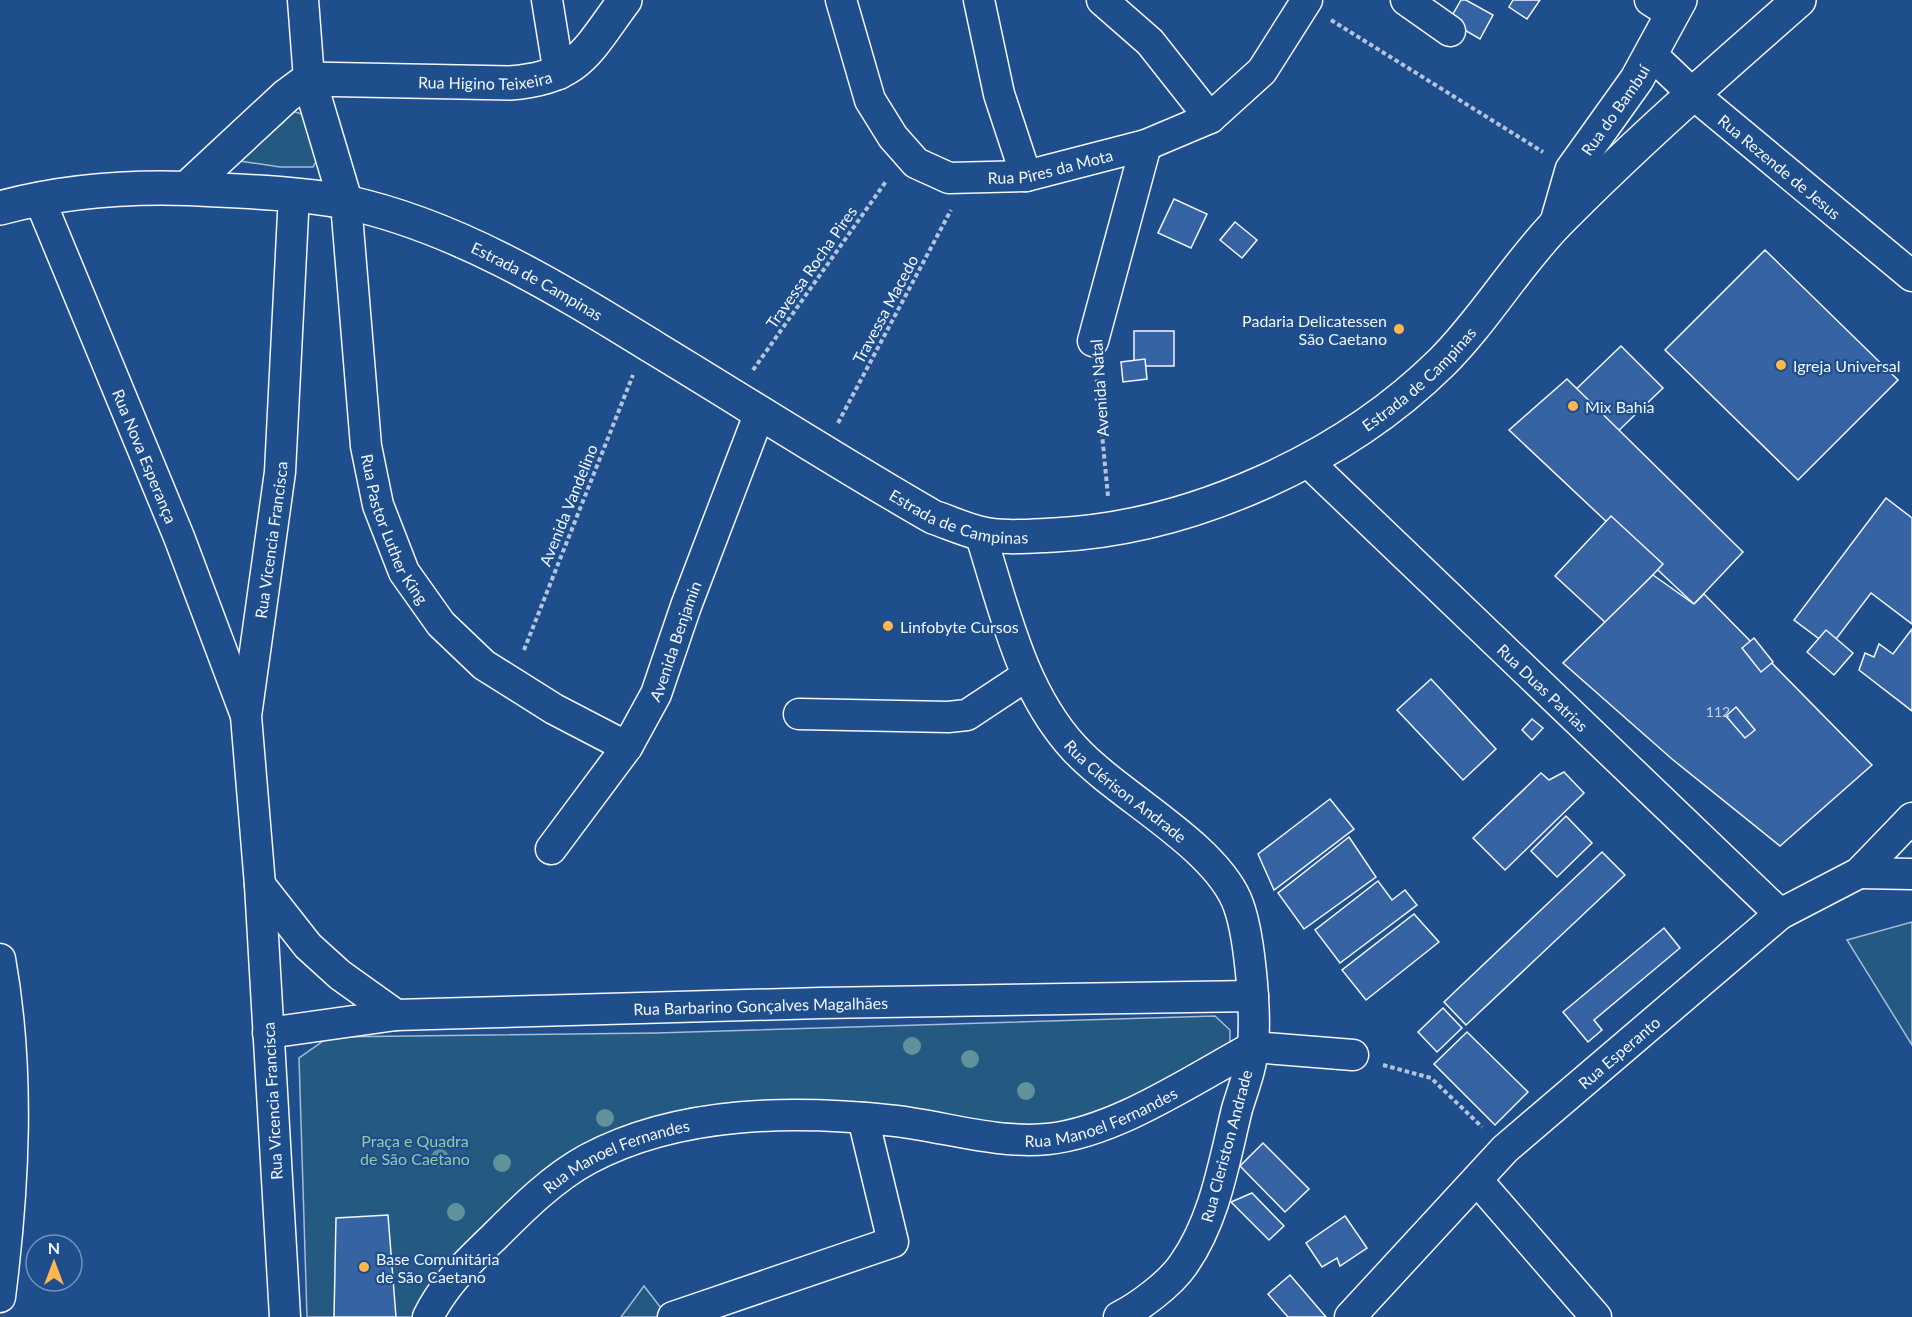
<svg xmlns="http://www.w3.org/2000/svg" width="1912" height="1317" font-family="Lato,sans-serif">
<rect width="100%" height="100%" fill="#1f4e8c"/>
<!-- green -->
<g fill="#245a82" stroke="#a8bbd7" stroke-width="1.5">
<polygon points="292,111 308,116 319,157 313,167 280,167 240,161 236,154"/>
<polygon points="1912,922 1912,1045 1847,940"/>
<polygon points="1215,1016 1230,1030 1230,1044 1218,1055 1076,1127 743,1109 565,1165 418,1317 307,1317 299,1058 329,1037 656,1033"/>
<polygon points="644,1286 668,1317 621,1317"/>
</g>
<!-- building -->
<g fill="#3563a3" stroke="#f2f6ff" stroke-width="1.5">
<polygon points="1461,0 1466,0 1493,15 1480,39 1449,21"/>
<polygon points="1513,0 1540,0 1527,19 1509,7"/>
<polygon points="1174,199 1207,214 1191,248 1158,233"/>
<polygon points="1235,222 1257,240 1242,258 1220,240"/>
<polygon points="1765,250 1898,380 1798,480 1665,350"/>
<rect x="1134" y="331" width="40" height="35"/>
<polygon points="1621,346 1663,388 1613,436 1571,394"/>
<polygon points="1145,359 1147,379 1123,382 1121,362"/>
<polygon points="1567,379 1743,552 1694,604 1509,430"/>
<polygon points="1886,498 1912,518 1912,624 1871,593 1830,647 1794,620"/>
<polygon points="1611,516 1663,564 1607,624 1555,576"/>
<polygon points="1653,575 1694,604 1704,594 1872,765 1780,846 1672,759 1563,663"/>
<polygon points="1912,629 1912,711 1859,670 1865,653 1874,657 1879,644 1893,654"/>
<polygon points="1826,630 1853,653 1834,675 1807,652"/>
<polygon points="1754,638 1773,662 1761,672 1742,648"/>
<polygon points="1431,679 1496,749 1463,780 1397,710"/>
<polygon points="1736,707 1755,730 1745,738 1726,716"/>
<polygon points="1532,719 1543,728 1532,740 1522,730"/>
<polygon points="1564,772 1584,793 1505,870 1473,838 1541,773 1549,780"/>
<polygon points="1330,799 1354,829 1274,890 1258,854"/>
<polygon points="1566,816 1592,843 1557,877 1531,851"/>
<polygon points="1349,837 1376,877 1304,929 1278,893"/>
<polygon points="1602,852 1625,875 1466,1025 1444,1002"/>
<polygon points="1378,881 1392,900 1405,890 1417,905 1340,963 1315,930"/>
<polygon points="1414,914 1439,942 1366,1000 1342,970"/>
<polygon points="1664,928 1680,948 1594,1020 1602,1030 1588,1042 1563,1012"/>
<polygon points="1443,1008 1462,1028 1437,1052 1418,1032"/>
<polygon points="1467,1032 1528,1092 1495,1125 1434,1064"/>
<polygon points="1263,1143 1309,1189 1285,1212 1240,1166"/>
<polygon points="1252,1193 1284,1226 1269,1240 1231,1202"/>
<polygon points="388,1215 396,1317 334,1317 336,1218"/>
<polygon points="1345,1216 1367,1248 1340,1266 1337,1258 1322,1267 1306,1243"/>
<polygon points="1290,1275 1326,1317 1288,1317 1268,1294"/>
</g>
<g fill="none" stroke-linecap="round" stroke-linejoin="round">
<defs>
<g id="street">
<polyline points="303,0 309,79"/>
<polyline points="547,0 559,74"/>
<path id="s1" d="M841,0L870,100L893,137L916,163L949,178L1026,176L1146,145L1210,118L1262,71L1307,0"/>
<polyline points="979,0 999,94 1026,176"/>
<polyline points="1102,0 1150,42 1210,118"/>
<polyline points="1406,0 1450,31"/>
<polyline points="1650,0 1672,14"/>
<path id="s2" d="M1651,54L1693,94L1912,276"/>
<path id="s3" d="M39,198L179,537L245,713"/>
<path id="s4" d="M346,203L366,446L378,505L404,572L441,624L484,665L554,709L627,747"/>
<polyline points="1093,341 1146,145"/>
<path id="s5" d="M1307,461L1780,914"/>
<path id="s6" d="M980,533C1004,607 1020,689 1074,748C1117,795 1210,842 1236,899C1250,930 1256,1012 1253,1046C1252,1067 1243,1089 1237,1109C1224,1162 1215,1220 1183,1265C1170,1284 1139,1307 1119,1317"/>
<polyline points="799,714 948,717 967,715 1026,676"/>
<path id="s7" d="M551,849L627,747L656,694L686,606L760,412"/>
<polyline points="1859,873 1912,874"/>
<polyline points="260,885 308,946 340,975 396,1015"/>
<path d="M0,959C20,1070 14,1187 0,1297"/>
<path id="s8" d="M268,1033L396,1015L821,1003L1253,996"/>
<polyline points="1253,1047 1353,1055"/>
<polyline points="1477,1180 1596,1317"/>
<path id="s9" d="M285,1317L260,885L246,716L280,472L294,194"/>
<path id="s10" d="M428,1317C444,1284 469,1261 495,1236C523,1208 553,1178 588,1159C680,1110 795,1110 896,1121C946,1127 997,1144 1048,1139C1116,1132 1192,1080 1253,1047"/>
<polyline points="673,1317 893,1242 863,1118"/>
<path id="s11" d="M1350,1317L1505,1149L1780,914L1859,873L1912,818"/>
</g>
<g id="secondary">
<path id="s12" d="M309,79L510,83C579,78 587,51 625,0"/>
<polyline points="309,79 346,203"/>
<polyline points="187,188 286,96 309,79"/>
<path id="s13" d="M0,208C70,189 145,185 218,190C260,192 303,194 345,202C457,226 557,288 653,347C747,404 839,463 933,517C948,522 963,529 979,533C1002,539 1030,536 1054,535C1192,528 1344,459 1442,362C1485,319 1516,265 1558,222C1635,144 1717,72 1799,0"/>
<path id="s14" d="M1557,222L1572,170L1637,79L1680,0"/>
</g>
</defs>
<!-- street casing -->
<use href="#street" stroke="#f2f6ff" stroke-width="33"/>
<!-- secondary casing -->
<use href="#secondary" stroke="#f2f6ff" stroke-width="36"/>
<!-- path -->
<g stroke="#b3c4dc" stroke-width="4" stroke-dasharray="4.5 3" stroke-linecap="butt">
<polyline points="1331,20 1543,152"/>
<polyline points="753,370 887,180"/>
<polyline points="1096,372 1108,496"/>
<polyline points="838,423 951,210"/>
<polyline points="524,650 633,375"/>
<polyline points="1383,1065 1431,1078 1482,1127"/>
</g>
<!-- street -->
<use href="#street" stroke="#1f4e8c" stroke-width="30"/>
<!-- secondary -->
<use href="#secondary" stroke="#1f4e8c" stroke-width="33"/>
</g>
<!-- trees -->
<g fill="#61919a">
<circle cx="912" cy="1046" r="9"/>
<circle cx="970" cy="1059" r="9"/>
<circle cx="1026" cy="1091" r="9"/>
<circle cx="605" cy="1118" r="9"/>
<circle cx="440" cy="1158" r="9"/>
<circle cx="502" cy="1163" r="9"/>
<circle cx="456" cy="1212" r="9"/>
</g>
<!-- markers -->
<g fill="#ffb74d" stroke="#1f4e8c" stroke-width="2">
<circle cx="1399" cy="329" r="6"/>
<circle cx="1781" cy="365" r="6"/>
<circle cx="1573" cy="406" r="6"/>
<circle cx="888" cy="626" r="6"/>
<circle cx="364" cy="1267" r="6"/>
</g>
<g text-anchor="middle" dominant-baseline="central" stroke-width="4.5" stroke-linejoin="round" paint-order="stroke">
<!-- number labels -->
<g font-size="14" fill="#c3d1e8">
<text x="1718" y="711">112</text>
</g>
<!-- street labels -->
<g font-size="16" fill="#f2f6ff" stroke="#1f4e8c">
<text stroke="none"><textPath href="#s12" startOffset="176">Rua Higino Teixeira</textPath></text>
<text stroke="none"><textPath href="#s14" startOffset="128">Rua do Bambuí</textPath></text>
<text stroke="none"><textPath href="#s1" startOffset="321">Rua Pires da Mota</textPath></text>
<text stroke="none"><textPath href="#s2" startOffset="171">Rua Rezende de Jesus</textPath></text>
<text transform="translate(811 267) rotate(-55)">Travessa Rocha Pires</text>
<text stroke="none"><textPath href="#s13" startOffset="556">Estrada de Campinas</textPath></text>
<text transform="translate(885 309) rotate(-62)">Travessa Macedo</text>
<text stroke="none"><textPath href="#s13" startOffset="1546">Estrada de Campinas</textPath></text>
<text transform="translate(1099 388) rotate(-94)">Avenida Natal</text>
<text stroke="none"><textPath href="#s3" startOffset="279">Rua Nova Esperança</textPath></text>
<text transform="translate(568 505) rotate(-68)">Avenida Vandelino</text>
<text stroke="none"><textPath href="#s13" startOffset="1042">Estrada de Campinas</textPath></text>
<text stroke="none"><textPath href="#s4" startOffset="332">Rua Pastor Luther King</textPath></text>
<text stroke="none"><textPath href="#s9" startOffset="780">Rua Vicencia Francisca</textPath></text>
<text stroke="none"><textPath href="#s7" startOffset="244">Avenida Benjamin</textPath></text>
<text stroke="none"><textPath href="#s5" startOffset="327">Rua Duas Patrias</textPath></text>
<text stroke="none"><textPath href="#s6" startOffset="304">Rua Clérison Andrade</textPath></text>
<text stroke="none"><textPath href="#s8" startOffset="494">Rua Barbarino Gonçalves Magalhães</textPath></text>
<text stroke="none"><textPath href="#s11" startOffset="378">Rua Esperanto</textPath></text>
<text transform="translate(272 1101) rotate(-93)">Rua Vicencia Francisca</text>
<text stroke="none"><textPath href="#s10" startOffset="752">Rua Manoel Fernandes</textPath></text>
<text transform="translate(1226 1146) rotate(-75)">Rua Cleriston Andrade</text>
<text stroke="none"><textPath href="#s10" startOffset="254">Rua Manoel Fernandes</textPath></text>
</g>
<!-- poi labels -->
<g font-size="16" fill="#f2f6ff" stroke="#1f4e8c" text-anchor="start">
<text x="1387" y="320" text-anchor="end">Padaria Delicatessen<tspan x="1387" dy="18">São Caetano</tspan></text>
<text x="1793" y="365">Igreja Universal</text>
<text x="1585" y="406">Mix Bahia</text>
<text x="900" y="626">Linfobyte Cursos</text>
<text x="376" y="1258">Base Comunitária<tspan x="376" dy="18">de São Caetano</tspan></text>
</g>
<!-- park labels -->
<g font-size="16" fill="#97c8a6" stroke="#1f4e8c">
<text x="415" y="1140">Praça e Quadra<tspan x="415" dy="18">de São Caetano</tspan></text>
</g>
</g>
<!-- north arrow -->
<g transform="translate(54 1263)"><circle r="28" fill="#1f4e8c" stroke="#7391ba" stroke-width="1.5"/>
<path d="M0-4.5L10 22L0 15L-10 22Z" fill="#ffb74d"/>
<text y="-9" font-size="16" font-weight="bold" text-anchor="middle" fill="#f2f6ff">N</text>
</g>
</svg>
